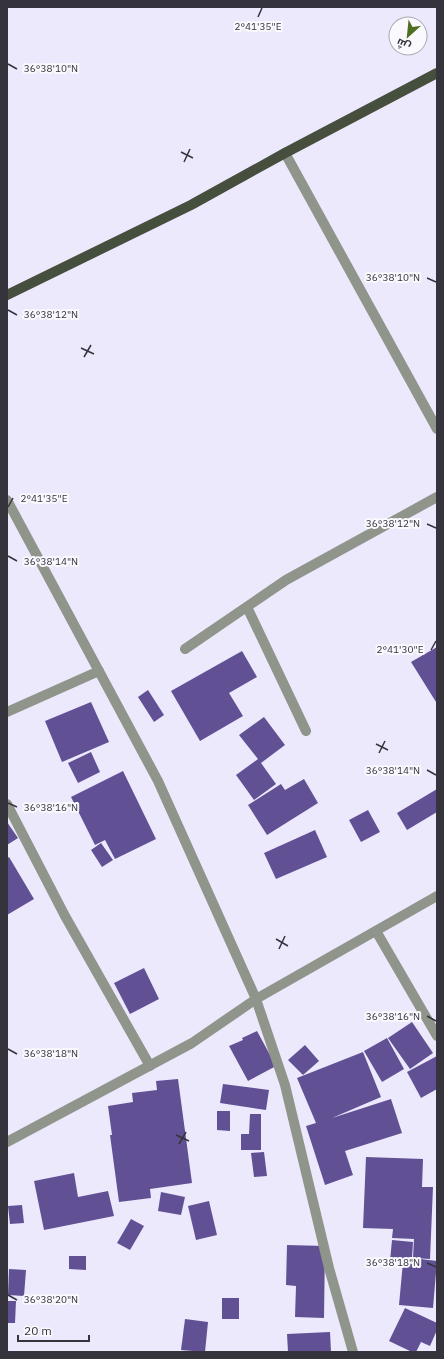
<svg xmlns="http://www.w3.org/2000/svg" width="444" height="1359" font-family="'IBM Plex Sans',Cairo,sans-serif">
<rect width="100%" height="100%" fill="#ece9fd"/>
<!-- building -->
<g fill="#615194">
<polygon points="437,647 437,701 436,702 411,662"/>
<polygon points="242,651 257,677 229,693 243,716 200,741 171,691"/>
<polygon points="148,690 164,715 154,722 138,697"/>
<polygon points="91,702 109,742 62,762 45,721"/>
<polygon points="264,717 285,745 261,763 276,784 254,800 236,775 258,759 239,735"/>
<polygon points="91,752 100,772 78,783 68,763"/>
<polygon points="123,771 156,839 115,859 105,840 95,845 71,797"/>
<polygon points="304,779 318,803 267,835 248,805 281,784 285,790"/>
<polygon points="437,789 437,812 407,830 397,813"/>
<polygon points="368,810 380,832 361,842 349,820"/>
<polygon points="7,822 18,838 7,845"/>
<polygon points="315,830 327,857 276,879 264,853"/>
<polygon points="101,843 113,860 102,867 91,850"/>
<polygon points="9,857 34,899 7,915 7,858"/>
<polygon points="144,968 159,999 130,1014 114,983"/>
<polygon points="412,1022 433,1053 410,1069 388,1038"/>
<polygon points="257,1031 276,1066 248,1081 229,1046 243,1040 242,1038"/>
<polygon points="387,1038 404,1069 382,1082 364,1051"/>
<polygon points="305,1045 319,1061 303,1075 288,1060"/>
<polygon points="363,1052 381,1097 332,1118 391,1099 402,1133 345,1151 353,1175 325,1185 306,1126 316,1123 297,1078"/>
<polygon points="437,1056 437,1089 421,1098 407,1072"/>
<polygon points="178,1079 192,1183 150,1189 151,1198 119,1202 110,1135 112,1135 108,1106 133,1102 132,1093 157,1090 156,1081"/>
<polygon points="223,1084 269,1090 266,1110 220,1103"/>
<polygon points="217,1111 230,1111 230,1131 217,1130"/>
<polygon points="250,1114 261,1114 261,1150 241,1150 241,1134 249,1134"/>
<polygon points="264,1152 267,1176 254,1177 251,1153"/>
<polygon points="366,1157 423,1159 422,1187 433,1187 430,1259 413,1258 414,1239 392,1238 393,1229 363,1228"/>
<polygon points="74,1173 78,1197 108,1191 114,1216 44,1230 34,1181"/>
<polygon points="161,1192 185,1197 181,1215 158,1211"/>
<polygon points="209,1201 217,1235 196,1240 188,1206"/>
<polygon points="22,1205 24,1223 10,1224 8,1206"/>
<polygon points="131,1219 144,1226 130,1250 117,1243"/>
<polygon points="392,1240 413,1242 412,1258 437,1261 433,1308 399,1305 403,1262 390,1261"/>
<polygon points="287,1245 325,1246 324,1318 295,1317 296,1286 286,1285"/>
<polygon points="69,1256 86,1256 86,1270 69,1269"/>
<polygon points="9,1269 26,1270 24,1296 8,1295"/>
<rect x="222" y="1298" width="17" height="21"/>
<polygon points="7,1301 16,1301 15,1323 7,1323"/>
<polygon points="405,1308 437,1323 437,1330 430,1346 421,1342 416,1352 412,1352 389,1341"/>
<polygon points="185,1319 208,1322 205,1352 181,1350"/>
<polygon points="330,1332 331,1352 288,1352 287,1334"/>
</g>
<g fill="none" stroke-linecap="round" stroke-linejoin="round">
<!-- minor -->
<g stroke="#90958b" stroke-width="10">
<polyline points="285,153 437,429"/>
<polyline points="7,500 158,781 256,999 285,1085 329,1268 353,1352"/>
<polyline points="247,607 306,731"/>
<polyline points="185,649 286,580 437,497"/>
<polyline points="7,712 99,671"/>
<polyline points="7,804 65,916 150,1066"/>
<polyline points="376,931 437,1036"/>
<polyline points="7,1142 192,1043 256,999 437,896"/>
</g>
<!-- major -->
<polyline stroke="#464e3e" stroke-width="10" points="7,295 191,205 285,153 437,73"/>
</g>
<!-- ticks -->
<path fill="none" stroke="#35343d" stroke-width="1.5" d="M258,17L262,8M8,64L17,69M181,152L193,158M184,162L190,149M427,278L436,282M8,310L17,315M81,348L94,354M84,357L91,345M8,507L13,498M427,524L436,528M8,556L17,561M431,650L436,641M376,744L388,750M379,753L385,741M427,770L436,775M8,803L17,807M276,939L288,946M279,949L285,936M427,1016L436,1021M8,1049L17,1054M176,1135L189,1141M179,1144L186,1132M427,1263L436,1267M8,1295L17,1300"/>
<g font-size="10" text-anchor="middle" fill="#35343d" stroke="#f9f9fe" stroke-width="4" stroke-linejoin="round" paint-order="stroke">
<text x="258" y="30">2°41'35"E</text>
<text x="51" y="72">36°38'10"N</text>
<text x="393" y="281">36°38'10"N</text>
<text x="51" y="318">36°38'12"N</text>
<text x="44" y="502">2°41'35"E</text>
<text x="393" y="527">36°38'12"N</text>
<text x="51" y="565">36°38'14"N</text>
<text x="400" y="653">2°41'30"E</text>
<text x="393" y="774">36°38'14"N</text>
<text x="51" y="811">36°38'16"N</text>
<text x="393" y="1020">36°38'16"N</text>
<text x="51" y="1057">36°38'18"N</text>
<text x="393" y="1266">36°38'18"N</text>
<text x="51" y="1303">36°38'20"N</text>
</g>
<!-- border -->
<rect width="444" height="1359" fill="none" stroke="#35343d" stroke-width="16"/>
<!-- north arrow -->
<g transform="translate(408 36) rotate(207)"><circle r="19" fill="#f9f9fe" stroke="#abaab1"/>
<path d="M0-3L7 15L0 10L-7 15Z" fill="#4f6e23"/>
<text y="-6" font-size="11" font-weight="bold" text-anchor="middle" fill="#35343d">ش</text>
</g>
<!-- scale -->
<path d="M18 1335v6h71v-6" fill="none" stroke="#35343d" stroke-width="2"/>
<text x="24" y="1335" font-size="12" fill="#35343d" stroke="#f9f9fe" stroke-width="3" paint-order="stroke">20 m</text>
</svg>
